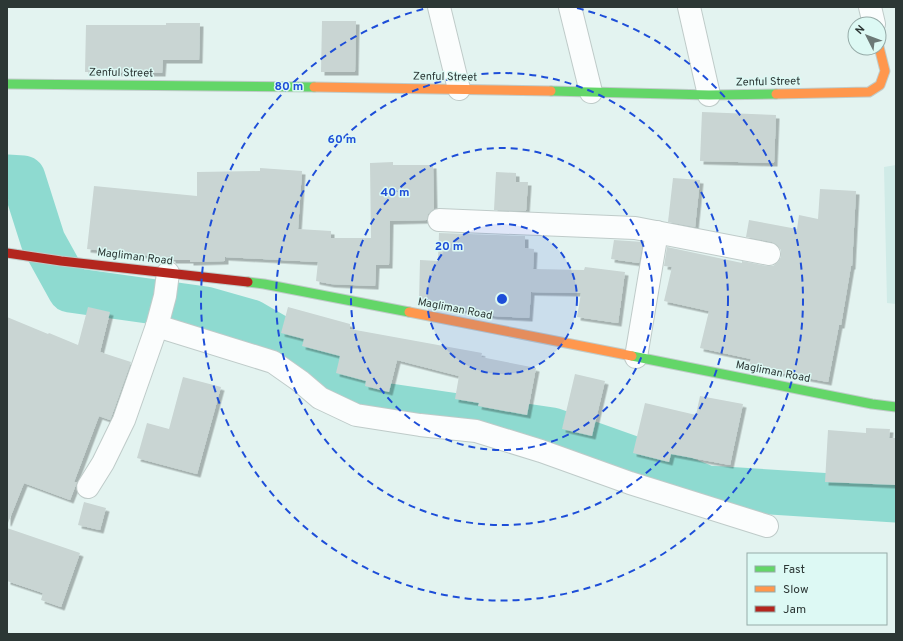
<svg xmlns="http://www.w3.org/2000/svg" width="903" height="641" font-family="Overpass,sans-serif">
<defs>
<filter id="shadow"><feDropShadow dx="3.5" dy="3.5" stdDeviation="0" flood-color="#0004"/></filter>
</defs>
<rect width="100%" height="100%" fill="#e3f3f0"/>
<!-- built -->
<polygon fill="#d0ebe7" points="896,165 896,304 887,303 884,167"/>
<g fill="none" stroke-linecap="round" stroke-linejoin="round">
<!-- river -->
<polyline stroke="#8edad0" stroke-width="45" points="7,177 23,178 43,241 70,290 205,309 251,322 289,344 362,402 552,430 645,463 707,488 896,500"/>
</g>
<!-- building -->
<g fill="#c9d5d3" filter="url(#shadow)">
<polygon points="322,21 356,21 355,72 321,72"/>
<polygon points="166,23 200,23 199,60 163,60 162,73 85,72 86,25 166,25"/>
<polygon points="702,112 776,115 774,163 700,161"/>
<polygon points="393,162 393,165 433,165 434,209 428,214 427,220 390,221 389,265 376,265 375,286 331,284 316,281 318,262 225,257 225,261 190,262 190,260 172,260 172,258 87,249 94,186 197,196 197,172 260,171 260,168 302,171 298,229 331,231 331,238 371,238 370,163"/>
<polygon points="496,172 516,173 516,182 528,182 526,211 494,210"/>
<polygon points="673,178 700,180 695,227 668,222"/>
<polygon points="820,189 856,191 852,266 851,266 841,325 839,325 828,382 749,367 751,359 700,348 709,311 664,301 672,267 664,266 667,247 742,263 742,261 767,266 773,266 778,262 781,257 781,250 777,245 772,242 746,237 749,220 797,229 799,215 818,219"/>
<polygon points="439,233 525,236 525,248 534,249 533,269 584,270 585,267 625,272 618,323 577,317 581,293 531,292 529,318 494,316 419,301 420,260 438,261"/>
<polygon points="614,240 643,242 639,263 611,259"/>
<polygon points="88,307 110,312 100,352 131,362 112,415 110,420 99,416 74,482 77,482 70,500 24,483 8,523 7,522 7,317 48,334 49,333 78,345"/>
<polygon points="288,307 350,324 350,329 482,353 481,357 536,368 527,415 478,406 479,403 455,399 459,376 397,360 389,392 365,386 366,381 336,373 340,356 302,346 304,339 281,333"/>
<polygon points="575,374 605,381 592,436 562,429"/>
<polygon points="183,377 221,387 197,474 137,458 147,423 169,429"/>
<polygon points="700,396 743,404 730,465 671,454 669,462 633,453 645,403 696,415"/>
<polygon points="866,428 890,429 889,438 896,438 896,485 825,482 828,430 866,433"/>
<polygon points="84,502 106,508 100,530 78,525"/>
<polygon points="7,528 80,553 61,607 41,600 43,593 7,581"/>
</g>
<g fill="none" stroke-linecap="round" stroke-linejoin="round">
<defs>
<g id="street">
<polyline points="439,7 459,89"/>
<polyline points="570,7 591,92"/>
<polyline points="689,7 709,95"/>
<polyline points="870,7 874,24"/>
<polyline points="439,220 635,228 769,254"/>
<polyline points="157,326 273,362 300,381 320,398 356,415 420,425 476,431 541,451 630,483 767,526"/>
<polyline points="636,357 657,232"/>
<polyline points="88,487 103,463 124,420 157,326 165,296 168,273"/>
</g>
<g id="fast">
<polyline points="7,84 314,87"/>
<polyline points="551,91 709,95 776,94"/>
<polyline points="248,282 264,284 409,312"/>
<polyline points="632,356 872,404 896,407"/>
</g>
<g id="slow">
<polyline points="314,87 551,91"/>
<polyline points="776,94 869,92 880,85 885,71 879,47"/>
<polyline points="409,312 632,356"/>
</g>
<polyline id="jam" points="7,253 61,261 248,282"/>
</defs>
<!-- street casing -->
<use href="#street" stroke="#bfcbc9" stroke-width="24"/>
<!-- fast casing -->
<use href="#fast" stroke="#bfcbc9" stroke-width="11"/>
<!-- slow casing -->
<use href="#slow" stroke="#bfcbc9" stroke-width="11"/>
<!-- jam casing -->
<use href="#jam" stroke="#bfcbc9" stroke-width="11"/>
<!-- street -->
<use href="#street" stroke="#fbfdfd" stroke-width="22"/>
<!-- fast -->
<use href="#fast" stroke="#63d668" stroke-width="9"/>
<!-- slow -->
<use href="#slow" stroke="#ff974d" stroke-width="9"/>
<!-- jam -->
<use href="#jam" stroke="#b3261e" stroke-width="9"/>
</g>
<!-- distance rings -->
<circle cx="502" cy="299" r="75" fill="#1d4ed8" fill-opacity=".12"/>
<g fill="none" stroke="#1d4ed8" stroke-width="2" stroke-dasharray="7 5">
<circle cx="502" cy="299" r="75"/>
<circle cx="502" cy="299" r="151"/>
<circle cx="502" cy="299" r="226"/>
<path d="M577 8A301 301 0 1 1 427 8"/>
</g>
<g text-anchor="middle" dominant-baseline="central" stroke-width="3" stroke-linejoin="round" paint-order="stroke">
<!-- street labels -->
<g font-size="11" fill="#2c3735" stroke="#ddf9f4">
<text transform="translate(121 73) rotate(1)">Zenful Street</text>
<text transform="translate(445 77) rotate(1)">Zenful Street</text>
<text transform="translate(768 82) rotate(-1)">Zenful Street</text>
<text transform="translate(135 257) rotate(7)">Magliman Road</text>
<text transform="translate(455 309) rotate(11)">Magliman Road</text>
<text transform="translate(773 372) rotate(11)">Magliman Road</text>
</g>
</g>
<circle cx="502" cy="299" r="6" fill="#1d4ed8" stroke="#ddf9f4" stroke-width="2"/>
<g font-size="12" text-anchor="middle" font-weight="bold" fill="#1d4ed8" stroke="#ddf9f4" stroke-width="3" stroke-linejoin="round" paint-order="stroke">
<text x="289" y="90">80 m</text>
<text x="342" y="143">60 m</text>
<text x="395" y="196">40 m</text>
<text x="449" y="250">20 m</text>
</g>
<!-- border -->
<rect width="903" height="641" fill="none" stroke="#2c3735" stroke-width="16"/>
<!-- legend -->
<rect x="747" y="553" width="140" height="72" fill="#ddf9f4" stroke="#96aba8"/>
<rect x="755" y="566" width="20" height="6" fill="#63d668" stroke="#96aba8"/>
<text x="783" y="573" font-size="12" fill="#2c3735">Fast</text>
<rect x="755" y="586" width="20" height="6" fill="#ff974d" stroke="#96aba8"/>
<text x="783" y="593" font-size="12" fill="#2c3735">Slow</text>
<rect x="755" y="606" width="20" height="6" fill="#b3261e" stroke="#96aba8"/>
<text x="783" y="613" font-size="12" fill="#2c3735">Jam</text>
<!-- north arrow -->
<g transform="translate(867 36) rotate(312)"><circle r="19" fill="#ddf9f4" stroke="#96aba8"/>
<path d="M0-3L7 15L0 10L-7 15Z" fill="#6c7976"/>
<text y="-6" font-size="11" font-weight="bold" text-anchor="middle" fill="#2c3735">N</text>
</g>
</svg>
